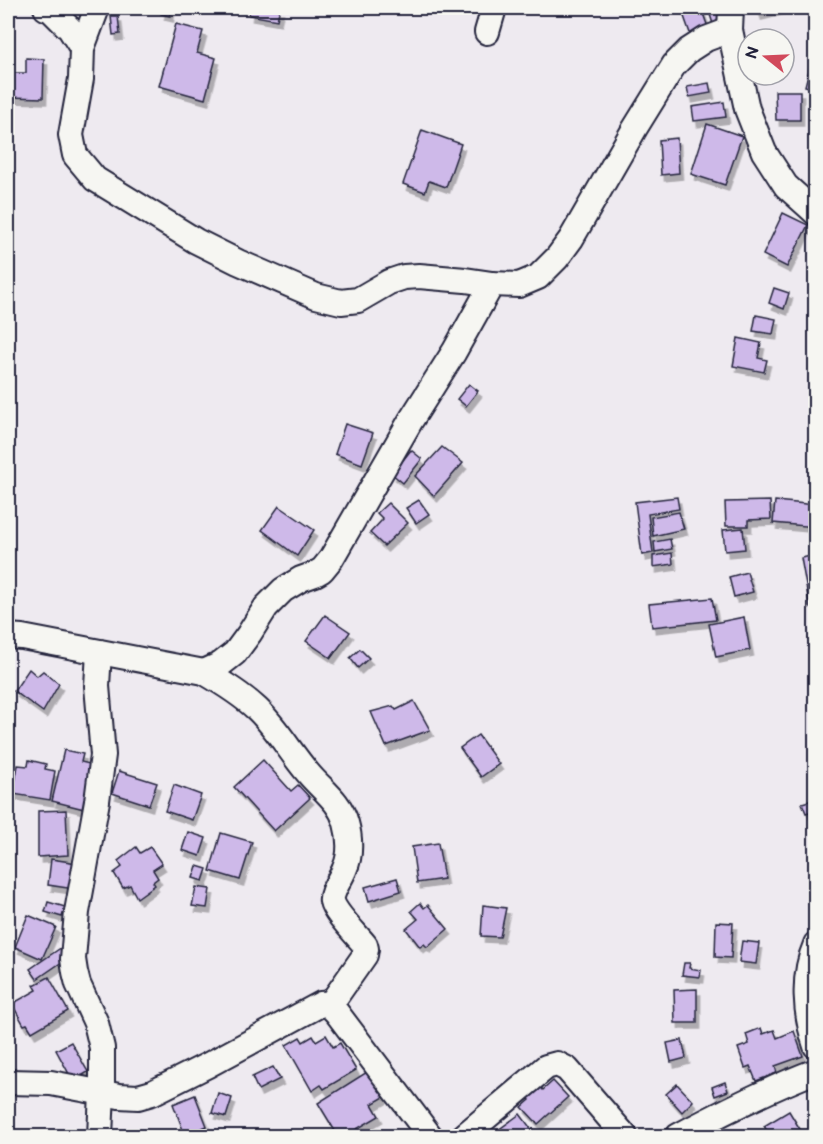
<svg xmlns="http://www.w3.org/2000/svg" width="823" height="1144" font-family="'Balsamiq Sans',sans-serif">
<defs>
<filter id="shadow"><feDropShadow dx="3.5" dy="6" stdDeviation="0" flood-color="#0004"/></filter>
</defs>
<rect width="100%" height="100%" fill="#eeeaf0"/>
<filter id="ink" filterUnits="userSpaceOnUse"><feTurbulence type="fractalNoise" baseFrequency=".0167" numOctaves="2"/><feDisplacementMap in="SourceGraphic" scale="12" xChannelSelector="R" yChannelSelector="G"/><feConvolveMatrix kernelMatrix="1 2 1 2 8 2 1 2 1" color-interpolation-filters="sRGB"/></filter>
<g filter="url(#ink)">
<!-- building -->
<g fill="#ceb9e9" stroke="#22223b" stroke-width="1.5" filter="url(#shadow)">
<polygon points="162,8 171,8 170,16 161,14"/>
<polygon points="250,8 280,8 277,20 249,15"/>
<polygon points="681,8 701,8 709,30 691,36"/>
<polygon points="708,8 726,8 730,19 713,24"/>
<polygon points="756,8 782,8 758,14"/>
<polygon points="111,16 118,16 120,34 113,35"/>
<polygon points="176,24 203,31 197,53 216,58 205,99 159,86"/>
<polygon points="26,58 44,59 43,98 8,97 8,73 26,73"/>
<polygon points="810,66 816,68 816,89 805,86"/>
<polygon points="709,83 711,93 689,97 687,87"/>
<polygon points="775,91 800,91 800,120 776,120"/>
<polygon points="724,102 726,117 694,121 692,107"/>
<polygon points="707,124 742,136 725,185 691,174"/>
<polygon points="422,130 461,144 446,187 429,181 425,192 403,184"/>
<polygon points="677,138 679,173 661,175 659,140"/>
<polygon points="783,213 808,225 787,267 763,255"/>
<polygon points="774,288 789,293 784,309 769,303"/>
<polygon points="756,315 776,319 773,334 753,331"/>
<polygon points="738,338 761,343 758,358 767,360 764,372 733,366"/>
<polygon points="469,384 478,391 466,406 457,399"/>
<polygon points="345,424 373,433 362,464 335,454"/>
<polygon points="442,447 463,463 434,496 415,476"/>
<polygon points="411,450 422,459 403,483 392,474"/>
<polygon points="677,497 679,509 648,514 653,553 642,555 635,502"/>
<polygon points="419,500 429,514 416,523 406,508"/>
<polygon points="770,501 771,519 748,520 748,526 726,526 725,502"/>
<polygon points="775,501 816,505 816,527 773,523"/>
<polygon points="388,503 408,523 384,546 370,533 383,519 377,513"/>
<polygon points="279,506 314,530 297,556 262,530"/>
<polygon points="679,512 684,529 653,536 651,517"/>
<polygon points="743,528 745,549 725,551 723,530"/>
<polygon points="670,539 672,549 655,552 654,542"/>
<polygon points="672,553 673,564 653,567 653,556"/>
<polygon points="816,555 816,607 810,608 801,558"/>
<polygon points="747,572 753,592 734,597 729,577"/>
<polygon points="712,598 716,620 652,627 649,604"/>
<polygon points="325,615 350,632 331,658 306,641"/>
<polygon points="744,617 750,650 716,657 709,624"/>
<polygon points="360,649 369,658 358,668 350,658"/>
<polygon points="29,669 37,676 43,671 59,684 43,712 14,691"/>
<polygon points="414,701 430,730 386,746 371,712 393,706 396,710"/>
<polygon points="478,735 499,764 481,777 460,748"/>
<polygon points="64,750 83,754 81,762 98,766 88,810 52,801"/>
<polygon points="29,760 46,764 45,769 55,771 50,800 13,794 18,765 28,766"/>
<polygon points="263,760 291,791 298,785 310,798 274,831 234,787"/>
<polygon points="119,771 157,783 149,805 112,793"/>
<polygon points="174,785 201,795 192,820 165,811"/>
<polygon points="816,799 816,810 806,813 802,803"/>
<polygon points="66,810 68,855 38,857 38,811"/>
<polygon points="188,832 206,838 200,856 182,850"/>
<polygon points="221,833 252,842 240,880 210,871"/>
<polygon points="438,843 444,879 417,883 412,847"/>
<polygon points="136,847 140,853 150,847 162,864 153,870 158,878 153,882 155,885 137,898 130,885 123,888 114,873 122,867 118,861"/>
<polygon points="51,859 77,863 74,889 48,885"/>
<polygon points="197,866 207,869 203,881 193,878"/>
<polygon points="397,878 401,891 369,901 365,887"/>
<polygon points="196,887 210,889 207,908 192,906"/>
<polygon points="48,902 65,907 62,917 45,912"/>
<polygon points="420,903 424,908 428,905 448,929 427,947 424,944 420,947 406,929 418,919 411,911"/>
<polygon points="483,905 506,908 500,937 481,936"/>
<polygon points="28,915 56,927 42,959 15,947"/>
<polygon points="716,922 733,923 731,958 715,957"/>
<polygon points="742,941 759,943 756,964 739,962"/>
<polygon points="65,945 72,955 37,979 30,969"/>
<polygon points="684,963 690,963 689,968 701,970 700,977 682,975"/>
<polygon points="49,977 68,1011 32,1032 27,1024 24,1025 12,1004 37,990 34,985"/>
<polygon points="697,989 697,1023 675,1023 674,990"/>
<polygon points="761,1028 763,1034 774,1030 777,1038 794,1031 803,1056 775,1066 777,1073 756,1081 750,1066 745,1068 738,1048 749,1044 746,1034"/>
<polygon points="326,1035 333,1047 340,1043 356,1070 324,1089 321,1085 312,1091 286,1045 300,1037 303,1042 313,1036 316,1041"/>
<polygon points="682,1040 686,1058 671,1062 667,1043"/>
<polygon points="71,1042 88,1072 73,1081 56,1050"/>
<polygon points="273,1067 280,1079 258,1090 252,1077"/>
<polygon points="375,1067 391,1093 372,1104 379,1116 345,1136 338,1136 318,1103"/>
<polygon points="553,1081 568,1097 538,1124 522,1107 530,1100 525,1095 538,1084 543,1090"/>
<polygon points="725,1082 728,1091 715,1096 712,1087"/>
<polygon points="677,1084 693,1101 682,1112 666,1094"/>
<polygon points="218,1093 232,1098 226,1117 212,1113"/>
<polygon points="195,1095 207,1126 185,1135 173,1104"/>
<polygon points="789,1111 804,1136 770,1136 764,1126"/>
<polygon points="520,1114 535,1134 532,1136 490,1136"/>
</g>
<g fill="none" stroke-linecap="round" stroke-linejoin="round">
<defs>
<g id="minor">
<polyline points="46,8 50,9 70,29 82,48 81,79 71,135 75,155 95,179 196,241 238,262 316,296 341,302 358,300 389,282 404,277 419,276 465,280 492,284 519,285 538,277 557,258 571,239 635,128 674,65 689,50 706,39 730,30"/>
<polyline points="731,8 730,30 747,109 764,152 786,186 816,213"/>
<polyline points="487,32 494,8"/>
<polyline points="82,48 97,8"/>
<path d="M8,636L22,637L204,672C223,683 241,694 257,709C277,728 290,752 308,773C322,790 340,801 346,823C350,837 351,855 345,868C342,877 330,893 332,901C334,912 357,935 365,945L366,949L365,955L330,1005"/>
<polyline points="99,652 97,686 103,755 97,801 77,912 73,959 75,972 78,984 96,1023 102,1048 102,1092 100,1136"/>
<polyline points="204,672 221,664 235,653 249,634 266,607 283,590 301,579 315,574 322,570 331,559 411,420 454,352 492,284"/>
<path d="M816,944C802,976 805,1014 816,1046"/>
<path d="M8,1082L51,1083L119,1096L138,1097L152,1093L208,1065L321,1004C329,1003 332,1008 337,1013L430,1136"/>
<polyline points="464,1136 546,1067 557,1064 567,1069 625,1136"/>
<path d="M678,1136C723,1112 768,1089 816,1071"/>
</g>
</defs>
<!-- minor casing -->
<use href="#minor" stroke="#22223b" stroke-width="28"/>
<!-- minor -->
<use href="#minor" stroke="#f6f6f2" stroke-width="24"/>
</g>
</g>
<!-- margin -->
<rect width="823" height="1144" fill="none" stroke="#f6f6f2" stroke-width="30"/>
<rect x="15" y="15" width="793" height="1114" fill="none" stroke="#22223b" stroke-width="2" filter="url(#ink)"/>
<!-- north arrow -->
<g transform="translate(766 57) rotate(288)"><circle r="28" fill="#f6f6f2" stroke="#a1a1a9" stroke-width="1.5"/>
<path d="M0-4.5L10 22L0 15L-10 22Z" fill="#d1495b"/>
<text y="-9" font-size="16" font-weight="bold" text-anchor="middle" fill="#22223b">N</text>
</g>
</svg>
